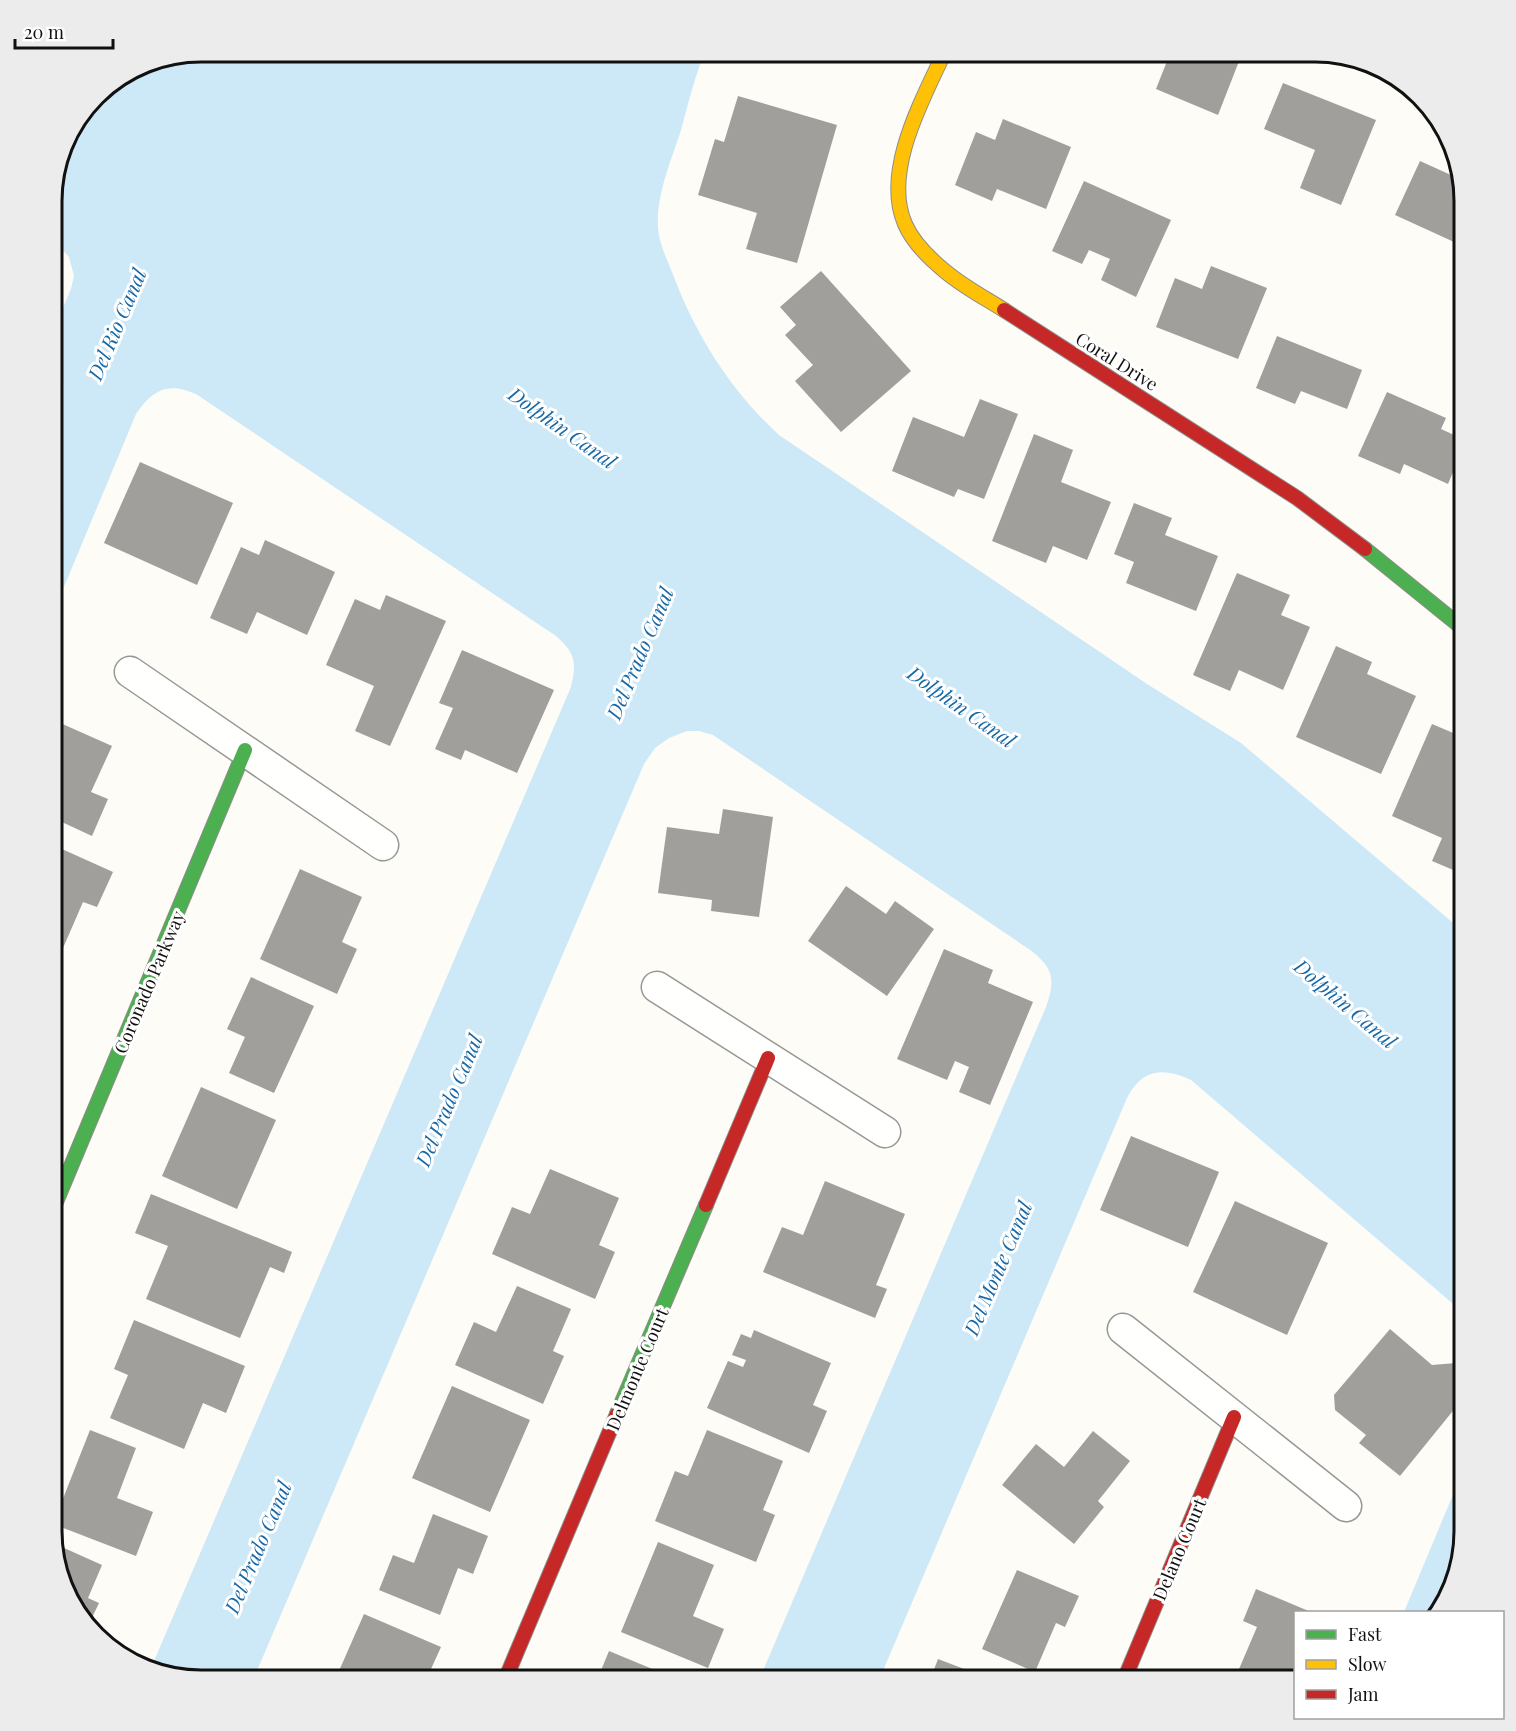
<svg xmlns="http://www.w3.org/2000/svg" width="1516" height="1731" font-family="'Playfair Display',serif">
<rect width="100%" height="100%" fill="#fdfcf7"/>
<!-- water -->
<g fill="#cde8f7">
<path d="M201,51H705C695,76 688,104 681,130C671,161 656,195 658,228C659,243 666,257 672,272C695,334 730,390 779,435L1147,684L1241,743L1465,933V1314L1191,1080C1163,1067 1142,1069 1127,1098L879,1680H759L1046,1007C1055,981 1054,969 1033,952L713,735L699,731H687L669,738L655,748L644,764L253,1680H200L151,1668L571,687C577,662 575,653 556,636L196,394C168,382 153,389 136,414L51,618V336L71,289L74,276L69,257L51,237V191L66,135L102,88L144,62Z"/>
<polygon points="1465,1466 1465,1531 1449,1597 1436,1612 1404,1612"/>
</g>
<!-- building -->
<g fill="#a19f9c">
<polygon points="1171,51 1243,51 1218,115 1156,89"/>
<polygon points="1283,83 1376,120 1341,205 1300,188 1315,150 1264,129"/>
<polygon points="738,96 837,125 797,263 746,249 757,213 698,195 715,139 724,142"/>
<polygon points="1003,119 1071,147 1046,209 997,189 992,201 955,185 976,132 995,140"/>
<polygon points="1420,161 1462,180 1465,200 1465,247 1395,215"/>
<polygon points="1084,181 1171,220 1136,297 1101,280 1110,259 1089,250 1082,264 1052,251"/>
<polygon points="1211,266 1267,288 1238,359 1156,327 1175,278 1202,289"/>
<polygon points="821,271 911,371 841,432 795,381 813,365 785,335 796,325 780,307"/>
<polygon points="1277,336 1362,370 1347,409 1301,391 1295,404 1256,388"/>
<polygon points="1387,392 1446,418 1441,429 1465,440 1465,444 1448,484 1404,464 1400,474 1358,456"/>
<polygon points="980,399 1018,414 984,499 958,489 954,497 892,471 913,417 964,437"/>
<polygon points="1034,434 1073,450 1061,482 1111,502 1087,560 1053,546 1046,563 992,541"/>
<polygon points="140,462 233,503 197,585 104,543"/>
<polygon points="1134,503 1172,518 1165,535 1218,556 1196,611 1126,583 1134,562 1114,554"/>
<polygon points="265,540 335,572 307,635 257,612 247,634 210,618 241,547 259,555"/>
<polygon points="1237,573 1290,595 1281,615 1310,627 1283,690 1239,670 1230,691 1193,675"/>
<polygon points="386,595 446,621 390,746 355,731 374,686 326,665 355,599 380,610"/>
<polygon points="1336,646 1372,662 1367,674 1416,696 1381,774 1296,737"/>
<polygon points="462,650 554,690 517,773 465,750 461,760 435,749 453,708 439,703"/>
<polygon points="58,722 112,746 91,792 108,799 92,836 51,817 51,738"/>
<polygon points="1432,724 1465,738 1459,753 1465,755 1465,875 1432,861 1442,838 1392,816"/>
<polygon points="723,809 773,817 759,917 711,911 712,900 658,893 667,827 719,834"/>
<polygon points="53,845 113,872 97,907 83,902 60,955 51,951"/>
<polygon points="300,869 362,897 342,942 357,949 337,994 260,959"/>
<polygon points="846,886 886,914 895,901 934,929 887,996 808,941"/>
<polygon points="944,949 993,970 988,983 1033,1002 990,1105 959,1092 969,1067 955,1061 947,1080 897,1059"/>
<polygon points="251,977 314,1006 274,1093 229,1073 245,1037 227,1029"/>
<polygon points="201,1087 276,1120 237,1209 162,1176"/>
<polygon points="1131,1136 1219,1172 1188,1247 1100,1210"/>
<polygon points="550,1169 619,1198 599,1245 615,1252 595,1299 492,1254 512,1207 530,1214"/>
<polygon points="825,1181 905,1214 876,1285 887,1289 875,1318 763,1272 782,1227 803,1235"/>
<polygon points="151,1194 292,1252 284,1273 270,1267 240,1338 146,1299 168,1246 135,1233"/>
<polygon points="1235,1201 1328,1243 1287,1335 1193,1292"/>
<polygon points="517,1286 571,1309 553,1351 564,1356 543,1404 455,1365 474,1322 496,1332"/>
<polygon points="134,1320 245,1366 226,1413 203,1403 184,1449 110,1418 128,1375 114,1369"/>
<polygon points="1390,1329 1432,1365 1456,1363 1465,1371 1465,1396 1400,1476 1359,1443 1366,1435 1335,1410 1334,1395"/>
<polygon points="754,1330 831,1363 813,1405 827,1411 809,1453 707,1408 728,1361 743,1367 746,1360 732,1355 741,1334 751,1338"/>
<polygon points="452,1386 530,1420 490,1512 412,1478"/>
<polygon points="90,1430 136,1448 117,1498 153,1512 136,1556 53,1524"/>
<polygon points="707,1430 783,1461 763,1510 775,1515 756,1562 655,1521 675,1471 688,1476"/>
<polygon points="1093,1431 1130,1461 1098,1501 1104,1507 1074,1544 1002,1485 1036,1444 1064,1467"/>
<polygon points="433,1514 488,1536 473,1574 458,1568 440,1615 379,1590 393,1555 414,1563"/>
<polygon points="658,1542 714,1565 693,1616 724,1629 708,1668 621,1632"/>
<polygon points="53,1543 102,1565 88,1598 99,1603 88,1626 82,1621 59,1579"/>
<polygon points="1017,1570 1079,1596 1065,1627 1056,1623 1035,1672 982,1649"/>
<polygon points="1256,1589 1311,1612 1296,1612 1296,1680 1245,1680 1236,1676 1257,1627 1243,1621"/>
<polygon points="364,1614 441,1647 426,1680 335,1680"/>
<polygon points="609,1651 679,1680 597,1680"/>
<polygon points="938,1659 993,1680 930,1680"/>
</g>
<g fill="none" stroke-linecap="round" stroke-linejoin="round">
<defs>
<g id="street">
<polyline points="130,672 383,845"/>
<polyline points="657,987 885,1132"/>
<polyline points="1123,1329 1346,1506"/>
</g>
<g id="fast">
<polyline points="1365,549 1465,630"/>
<polyline points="51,1214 245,750"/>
<polyline points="617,1414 706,1205"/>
</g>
<path id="slow" d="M945,51C923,99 882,171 905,224C913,243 930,259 946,272C964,287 985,298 1004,310"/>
<g id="jam">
<polyline points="1004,310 1297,498 1365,549"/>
<polyline points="706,1205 768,1058"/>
<polyline points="505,1680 617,1414"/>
<polyline points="1124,1680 1234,1417"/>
</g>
</defs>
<!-- street casing -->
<use href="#street" stroke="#979795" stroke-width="33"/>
<!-- fast casing -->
<use href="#fast" stroke="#8e8d8b" stroke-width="16"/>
<!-- slow casing -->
<use href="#slow" stroke="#8e8d8b" stroke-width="16"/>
<!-- jam casing -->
<use href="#jam" stroke="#8e8d8b" stroke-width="16"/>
<!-- street -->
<use href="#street" stroke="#fffffe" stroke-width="30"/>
<!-- fast -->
<use href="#fast" stroke="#4caf50" stroke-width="14"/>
<!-- slow -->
<use href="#slow" stroke="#ffc107" stroke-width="14"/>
<!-- jam -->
<use href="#jam" stroke="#c62828" stroke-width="14"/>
</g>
<g text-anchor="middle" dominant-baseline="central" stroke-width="6" stroke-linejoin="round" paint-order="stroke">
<!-- street labels -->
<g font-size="18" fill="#111" stroke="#fff">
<text transform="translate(1117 361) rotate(32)">Coral Drive</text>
<text transform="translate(149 982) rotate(-67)">Coronado Parkway</text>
<text transform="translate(637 1369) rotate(-67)">Delmonte Court</text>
<text transform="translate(1179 1549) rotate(-67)">Delano Court</text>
</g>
<!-- water labels -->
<g font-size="20" font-style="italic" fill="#1768a6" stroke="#fff">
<text transform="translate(116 324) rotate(-67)">Del Rio Canal</text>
<text transform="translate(563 427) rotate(35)">Dolphin Canal</text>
<text transform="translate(639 653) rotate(-67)">Del Prado Canal</text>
<text transform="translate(962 706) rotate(35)">Dolphin Canal</text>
<text transform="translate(1346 1003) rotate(40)">Dolphin Canal</text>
<text transform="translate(448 1100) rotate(-67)">Del Prado Canal</text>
<text transform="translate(997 1268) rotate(-67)">Del Monte Canal</text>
<text transform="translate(257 1547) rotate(-67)">Del Prado Canal</text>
</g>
</g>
<!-- crop -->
<path d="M0 0H1516V1731H0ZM201 62H1315A139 139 0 0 1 1454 201V1531A139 139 0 0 1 1315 1670H201A139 139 0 0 1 62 1531V201A139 139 0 0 1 201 62Z" fill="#ececec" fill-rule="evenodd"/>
<path fill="none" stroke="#111" stroke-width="3" d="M201 62H1315A139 139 0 0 1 1454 201V1531A139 139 0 0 1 1315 1670H201A139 139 0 0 1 62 1531V201A139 139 0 0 1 201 62Z"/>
<!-- legend -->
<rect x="1294" y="1611" width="210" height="108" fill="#ffffff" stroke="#a0a0a0" stroke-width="1.5"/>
<rect x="1306" y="1630" width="30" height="9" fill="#4caf50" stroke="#a0a0a0" stroke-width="1.5"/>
<text x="1348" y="1641" font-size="18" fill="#111111">Fast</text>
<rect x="1306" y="1660" width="30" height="9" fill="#ffc107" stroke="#a0a0a0" stroke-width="1.5"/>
<text x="1348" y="1671" font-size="18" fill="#111111">Slow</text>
<rect x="1306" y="1690" width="30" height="9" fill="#c62828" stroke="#a0a0a0" stroke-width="1.5"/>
<text x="1348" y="1701" font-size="18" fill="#111111">Jam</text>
<!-- scale -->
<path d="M15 39v9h98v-9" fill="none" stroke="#111111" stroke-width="3"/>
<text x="24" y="39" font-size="18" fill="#111111" stroke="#ffffff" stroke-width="4.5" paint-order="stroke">20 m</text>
</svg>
